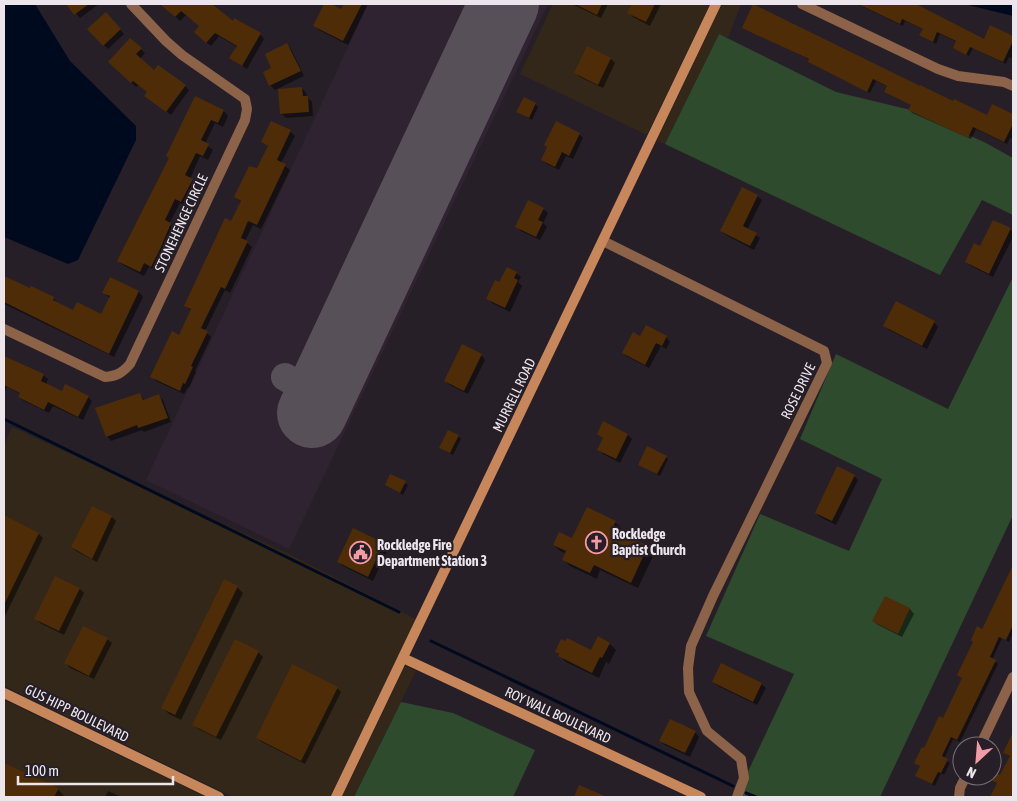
<svg xmlns="http://www.w3.org/2000/svg" width="1017" height="801" font-family="'Asap Condensed',sans-serif">
<rect width="100%" height="100%" fill="#271f27"/>
<!-- commercial -->
<g fill="#322718">
<polygon points="553,4 710,4 647,135 520,74"/>
<polygon points="722,4 741,4 728,38 719,34 665,144 657,140"/>
<polygon points="12,427 289,554 416,619 330,797 233,797 4,686 4,445"/>
<polygon points="405,666 416,671 354,797 342,797"/>
<polygon points="4,700 206,797 4,797"/>
</g>
<!-- built -->
<polygon fill="#302331" points="368,4 548,4 289,549 146,480"/>
<!-- green -->
<g fill="#2e4b2e">
<polygon points="719,34 836,92 915,111 984,142 1013,158 1013,215 982,200 940,275 665,144"/>
<polygon points="1013,277 1013,515 880,797 736,797 794,674 706,636 760,514 849,551 882,479 800,439 836,354 948,409"/>
<polygon points="401,702 453,713 535,750 513,797 354,797"/>
</g>
<!-- water -->
<g fill="#000a1e">
<polygon points="4,4 35,4 70,61 136,126 136,140 78,260 68,264 4,237"/>
<polygon points="964,4 1013,4 1013,16"/>
</g>
<!-- shadow -->
<g fill="#0007">
<polygon points="68,4 99,4 80,18"/>
<polygon points="167,4 210,4 233,22 260,34 264,39 247,69 231,58 237,47 219,36 211,46 200,37 200,26 186,15 180,21 165,7"/>
<polygon points="326,4 342,11 345,4 365,4 367,6 348,45 319,30 315,26"/>
<polygon points="572,4 608,4 601,18"/>
<polygon points="633,4 661,4 650,26 633,17 629,13"/>
<polygon points="857,4 913,4 984,40 991,26 1013,37 1013,59 1009,57 1006,64 973,48 969,56 954,48 957,42 940,34 936,44 921,35 923,29 905,21 903,26"/>
<polygon points="106,14 124,34 108,49 89,29"/>
<polygon points="743,27 954,103 988,116 993,106 1013,116 1013,139 1010,138 1007,144 976,129 971,139 912,113 910,110 912,105 888,94 888,87 876,81 870,93 812,64 810,60"/>
<polygon points="130,40 145,53 140,59 154,72 185,86 189,90 171,115 146,96 148,92 138,85 136,87 110,62"/>
<polygon points="287,45 291,49 304,76 275,90 270,85 264,73 273,69"/>
<polygon points="611,59 615,63 603,88 580,77 576,73"/>
<polygon points="302,88 306,93 307,97 312,102 313,116 286,118 281,113"/>
<polygon points="196,98 224,111 228,116 223,127 215,123 205,144 213,150 208,160 200,156 190,179 197,184 186,206 180,203 169,224 175,229 156,270 149,267 144,276 123,265 119,261 170,158"/>
<polygon points="535,104 538,107 532,120 518,112"/>
<polygon points="272,122 290,131 295,136 281,163 290,170 261,229 253,225 245,241 252,247 230,293 225,290 205,331 211,337 195,371 196,372 189,388 188,387 184,394 156,381 152,376 179,336 192,311 185,305 242,203 235,197 258,169 269,147 262,142"/>
<polygon points="579,134 583,138 573,159 566,156 559,170 547,164 542,160"/>
<polygon points="757,196 762,200 747,230 760,238 754,250 726,235 721,231"/>
<polygon points="543,209 548,213 543,223 547,227 540,240 521,231 517,227"/>
<polygon points="1010,229 1013,232 1013,237 993,277 971,266 966,262"/>
<polygon points="516,273 521,277 518,282 522,286 510,312 492,303 488,299 500,283"/>
<polygon points="4,277 30,290 53,298 58,303 74,311 101,316 110,298 104,293 111,278 139,292 143,297 114,357 4,304"/>
<polygon points="934,322 938,327 927,349 889,330 885,326"/>
<polygon points="666,337 670,342 666,349 661,346 649,368 628,357 623,353 641,338"/>
<polygon points="481,355 485,360 468,394 450,385 445,381"/>
<polygon points="4,357 43,375 48,379 46,384 62,393 88,397 92,401 83,420 53,406 49,413 24,401 19,397 21,394 7,387 4,393"/>
<polygon points="140,394 145,401 159,396 163,400 171,422 144,432 142,430 111,441 107,436"/>
<polygon points="598,434 628,435 632,439 620,463 603,454 599,450 604,439"/>
<polygon points="458,436 461,439 453,455 441,448"/>
<polygon points="666,457 668,459 660,476 640,465"/>
<polygon points="391,475 408,485 403,495 386,485"/>
<polygon points="854,476 858,480 836,525 820,517 816,513"/>
<polygon points="92,508 112,517 116,521 97,562 76,551 72,547"/>
<polygon points="4,517 39,534 43,538 4,618"/>
<polygon points="615,522 621,528 618,534 648,547 654,554 638,588 600,570 597,579 570,566 564,560 567,554 560,551 554,545 573,540"/>
<polygon points="354,530 384,544 388,549 373,581 343,566 338,562"/>
<polygon points="1013,567 1013,633 1009,642 1002,638 992,660 998,664 960,742 953,739 944,759 950,763 944,775 941,773 935,786 917,776 921,767 916,763 943,719 963,679 959,675"/>
<polygon points="56,577 80,589 84,593 64,635 40,623 36,619"/>
<polygon points="237,587 243,593 181,720 169,714 163,708"/>
<polygon points="885,597 910,609 914,614 902,637 878,625 873,621"/>
<polygon points="107,639 112,643 94,679 70,668 66,663"/>
<polygon points="236,641 258,652 263,657 221,740 198,729 194,725"/>
<polygon points="610,644 616,650 609,664 606,662 599,678 566,662 556,652 591,652"/>
<polygon points="713,682 761,684 766,688 757,705 718,686"/>
<polygon points="337,688 341,692 305,764 262,742 257,738"/>
<polygon points="695,732 699,737 690,757 665,745 660,741"/>
<polygon points="1011,740 1013,741 1013,797 991,797 998,784 991,780 1001,777 1011,757 1004,753"/>
<polygon points="4,765 58,789 64,796 63,797 4,797"/>
<polygon points="108,791 122,797 105,797"/>
</g>
<g fill="none" stroke-linecap="round" stroke-linejoin="round">
<!-- stream -->
<g stroke="#000a1e" stroke-width="3">
<polyline points="4,419 399,612"/>
<polyline points="431,641 733,786"/>
<polyline points="746,793 756,797"/>
</g>
<!-- taxiway -->
<polyline stroke="#585058" stroke-width="28" points="285,377 319,397"/>
<!-- runway -->
<polyline stroke="#585058" stroke-width="70" points="312,413 504,4"/>
</g>
<!-- building -->
<g fill="#4e2c07">
<polygon points="66,4 89,4 74,15"/>
<polygon points="160,4 212,4 233,21 234,18 261,33 242,66 229,58 237,46 215,33 206,43 194,32 199,26 181,11 175,17"/>
<polygon points="324,4 331,4 341,9 344,4 362,4 343,41 313,26"/>
<polygon points="575,4 602,4 597,15"/>
<polygon points="632,4 655,4 646,22 627,13"/>
<polygon points="753,4 920,86 920,85 953,101 954,99 987,115 992,104 1013,114 1013,124 1004,142 973,127 968,138 908,110 911,105 884,92 887,86 873,79 867,92 808,62 809,59 742,28"/>
<polygon points="858,4 916,4 984,39 990,25 1013,36 1013,41 1003,62 970,47 966,55 953,48 956,41 937,32 933,42 919,35 923,29 902,19 900,24"/>
<polygon points="106,12 121,29 103,46 87,29"/>
<polygon points="130,38 142,48 136,54 154,70 158,65 186,85 166,112 144,96 147,92 133,81 131,83 108,62"/>
<polygon points="287,43 301,71 269,86 263,72 271,68 265,54"/>
<polygon points="587,46 611,58 598,85 574,73"/>
<polygon points="302,87 303,96 308,96 309,112 280,114 278,89"/>
<polygon points="195,96 224,110 218,123 211,120 201,140 209,144 203,156 196,153 185,175 193,179 181,202 175,199 165,220 171,223 161,247 151,267 144,263 140,272 117,261 169,158 166,156"/>
<polygon points="524,97 536,103 529,118 516,112"/>
<polygon points="271,121 291,130 277,160 286,164 257,225 248,221 241,238 248,241 225,289 221,287 201,328 208,331 191,366 193,367 185,384 183,383 180,391 150,377 172,331 179,335 191,309 184,306 225,218 231,221 241,201 234,197 249,166 257,168 268,146 261,142"/>
<polygon points="556,121 580,133 569,156 562,152 555,167 541,160 547,147 544,145"/>
<polygon points="742,187 758,195 743,226 757,233 750,246 720,231"/>
<polygon points="528,200 544,208 538,220 543,222 536,237 515,227"/>
<polygon points="993,220 1011,228 989,274 965,262 974,243 980,246"/>
<polygon points="507,267 517,272 514,278 518,280 505,308 486,299 495,280 499,282"/>
<polygon points="4,276 30,288 31,286 54,297 53,300 73,310 77,302 101,314 110,296 102,293 110,277 139,291 109,354 4,302"/>
<polygon points="896,301 935,321 922,346 883,326"/>
<polygon points="646,325 667,336 662,346 656,343 645,365 622,353 633,332 640,336"/>
<polygon points="462,344 482,354 464,391 444,381"/>
<polygon points="4,356 44,374 41,381 62,391 65,384 89,396 78,417 48,402 44,410 18,397 20,393 4,385"/>
<polygon points="140,393 143,400 159,394 168,418 138,428 137,425 106,437 95,408"/>
<polygon points="603,421 628,434 616,459 597,450 603,438 597,434"/>
<polygon points="448,430 459,435 450,453 439,448"/>
<polygon points="647,446 667,456 657,474 638,465"/>
<polygon points="837,466 855,475 832,521 815,513"/>
<polygon points="390,474 406,481 400,493 385,485"/>
<polygon points="92,506 112,516 92,559 71,547"/>
<polygon points="587,507 616,521 612,529 648,546 631,583 594,565 590,573 562,560 566,551 553,545 559,532 572,538"/>
<polygon points="4,515 39,533 4,605"/>
<polygon points="353,528 384,543 368,577 337,562"/>
<polygon points="1013,565 1013,625 1006,640 999,637 990,657 996,660 957,740 951,737 942,756 948,759 941,773 938,772 932,784 915,776 920,766 914,763 922,747 924,748 939,716 943,718 962,678 957,675 973,642 971,640 977,626 982,629"/>
<polygon points="55,576 80,588 59,631 34,619"/>
<polygon points="224,579 238,586 175,715 161,708"/>
<polygon points="885,596 910,608 898,634 872,621"/>
<polygon points="83,626 108,638 89,676 64,663"/>
<polygon points="598,636 610,643 602,658 600,657 592,673 558,656 559,654 555,652 561,639 565,641 567,638 591,650"/>
<polygon points="235,639 259,651 216,737 192,725"/>
<polygon points="721,663 762,683 753,702 712,682"/>
<polygon points="292,664 338,687 301,761 256,738"/>
<polygon points="670,719 696,731 685,753 659,741"/>
<polygon points="1013,732 1013,797 990,797 997,783 990,780 994,772 1000,775 1010,756 1003,753"/>
<polygon points="4,763 59,788 54,797 4,797"/>
<polygon points="579,785 607,797 574,797"/>
</g>
<g fill="none" stroke-linecap="round" stroke-linejoin="round">
<!-- street -->
<g stroke="#8c6248" stroke-width="10">
<polyline points="802,4 938,69 958,76 1004,82 1013,86"/>
<polyline points="603,241 824,351 827,363 713,596 691,646 688,668 689,692 707,731 741,759 744,778 737,797"/>
<path d="M4,329L105,377C117,376 122,373 130,364L245,120L247,109L245,99L182,55L166,41L131,4"/>
<polyline points="980,746 1013,677"/>
<polyline points="959,797 960,788 966,776"/>
</g>
<!-- secondary -->
<g stroke="#c8865b" stroke-width="10">
<polyline points="403,658 701,797"/>
<polyline points="4,693 219,797"/>
<polyline points="336,797 716,4"/>
</g>
</g>
<!-- icons -->
<defs>
<symbol id="church-ring" viewBox="-11 -11 22 22"><circle r="9.5" fill="#271f27" stroke="#f49aa4" stroke-width="1.5"/><path d="M-1.2-6h2.4v3.5h3.3v2.4h-3.3V6h-2.4V-.1h-3.3v-2.4h3.3Z" fill="#f49aa4"/></symbol>
<symbol id="civic-ring" viewBox="-11 -11 22 22"><circle r="9.5" fill="#271f27" stroke="#f49aa4" stroke-width="1.5"/><path d="M-.6-6.5H3V-4.5H.6V-3L4-1V1h2V6H-6V1h2V-1L-.6-3ZM-1.2 2.5V6h2.4V2.5Z" fill="#f49aa4"/></symbol>
</defs>
<g fill-rule="evenodd">
<use href="#church-ring" x="584" y="530" width="25" height="25"/>
<use href="#civic-ring" x="348" y="540" width="25" height="25"/>
</g>
<g text-anchor="middle" dominant-baseline="central" stroke-width="4.5" stroke-linejoin="round" paint-order="stroke">
<!-- street labels -->
<g font-size="14" fill="#ece6ec" stroke="#271f27">
<text transform="translate(181 223) rotate(-65)">STONEHENGE CIRCLE</text>
<text transform="translate(798 391) rotate(-64)">ROSE DRIVE</text>
<text transform="translate(514 395) rotate(-64)">MURRELL ROAD</text>
<text transform="translate(77 713) rotate(26)">GUS HIPP BOULEVARD</text>
<text transform="translate(558 715) rotate(25)">ROY WALL BOULEVARD</text>
</g>
<!-- poi labels -->
<g font-size="14" font-weight="bold" fill="#ece6ec" stroke="#271f27" text-anchor="start">
<text x="612" y="534">Rockledge<tspan x="612" dy="16">Baptist Church</tspan></text>
<text x="377" y="545">Rockledge Fire<tspan x="377" dy="16">Department Station 3</tspan></text>
</g>
</g>
<!-- border -->
<rect width="1017" height="801" fill="none" stroke="#ece6ec" stroke-width="10"/>
<!-- north arrow -->
<g transform="translate(977 761) rotate(206)"><circle r="24" fill="#271f27" stroke="#766f76"/>
<path d="M0-4L9 19L0 12L-9 19Z" fill="#f49aa4"/>
<text y="-8" font-size="14" font-weight="bold" text-anchor="middle" fill="#ece6ec">N</text>
</g>
<!-- scale -->
<path d="M18 776v8h155v-8" fill="none" stroke="#ece6ec" stroke-width="2.5"/>
<text x="25" y="776" font-size="15" fill="#ece6ec" stroke="#271f27" stroke-width="4" paint-order="stroke">100 m</text>
</svg>
